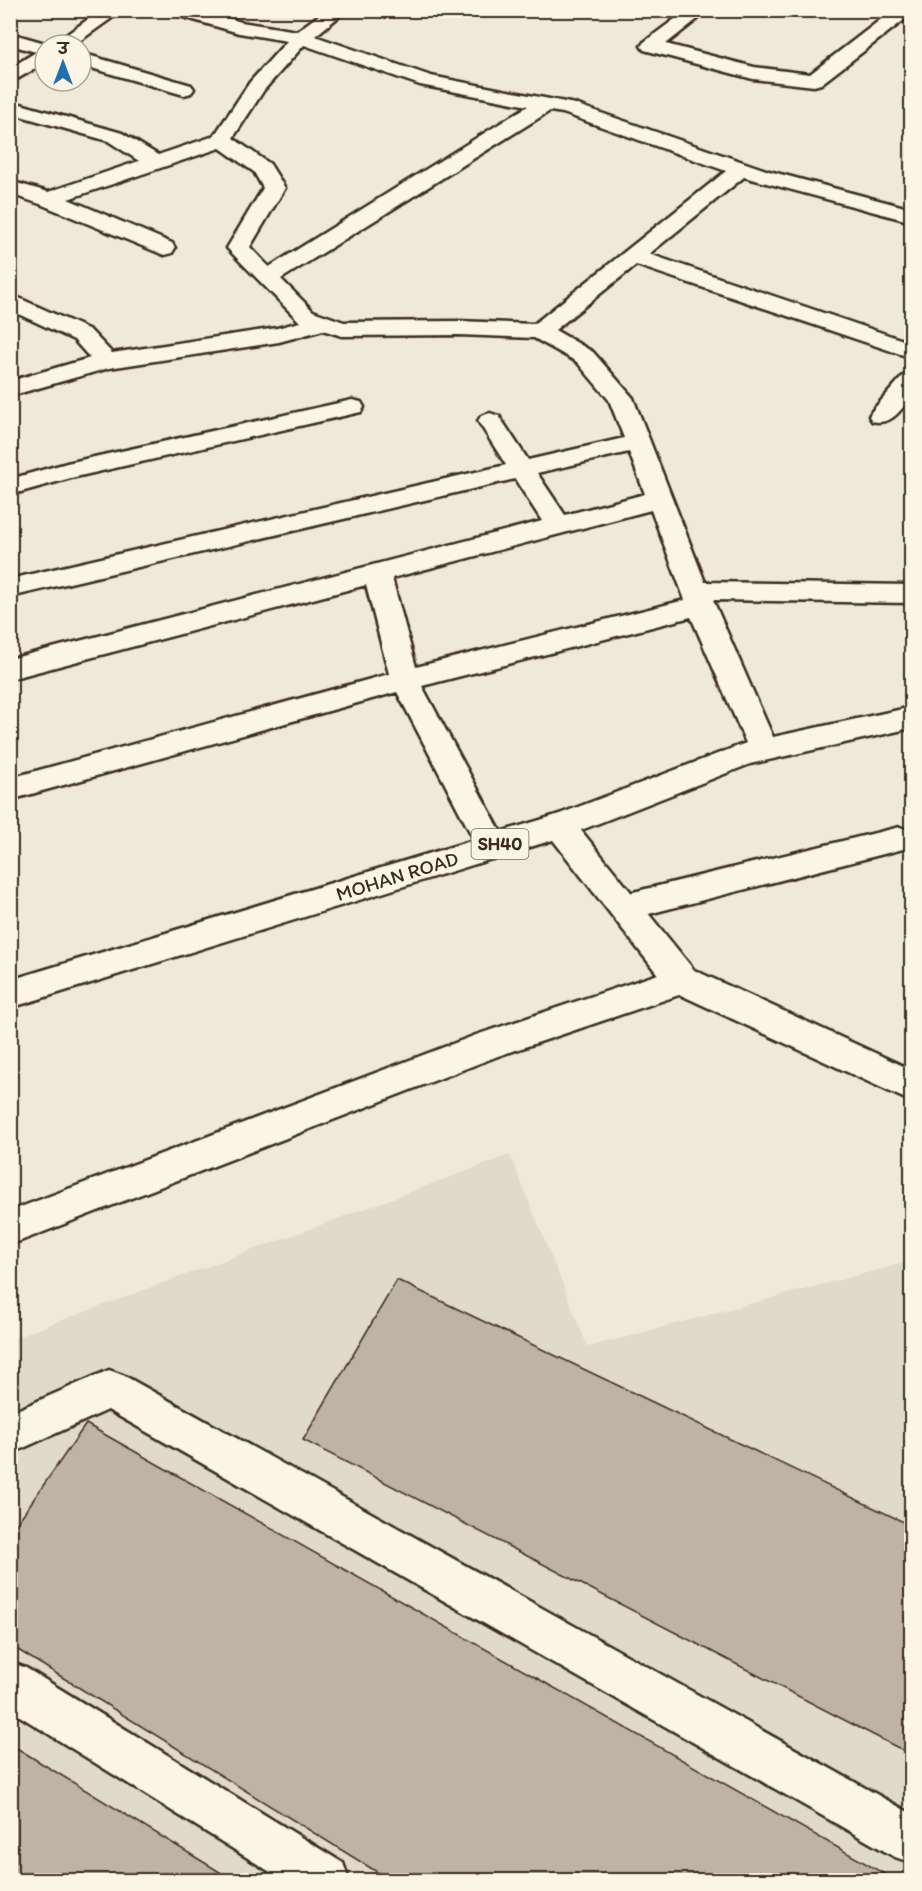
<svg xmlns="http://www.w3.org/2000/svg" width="922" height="1891" font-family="Itim,'Playpen Sans Deva',sans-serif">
<rect width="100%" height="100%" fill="#f0e9d9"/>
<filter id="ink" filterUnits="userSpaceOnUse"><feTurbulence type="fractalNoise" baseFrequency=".0167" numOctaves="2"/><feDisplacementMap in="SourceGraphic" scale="12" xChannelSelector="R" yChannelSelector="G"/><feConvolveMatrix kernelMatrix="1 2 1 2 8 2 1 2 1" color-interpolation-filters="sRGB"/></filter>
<g filter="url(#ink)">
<!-- built -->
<polygon fill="#e1d9c9" points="510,1155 588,1347 911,1261 911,1880 11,1880 11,1339"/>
<!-- building -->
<g fill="#beb3a4" stroke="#3b2a1e" stroke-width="1.5">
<polygon points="397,1280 912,1526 912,1755 303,1440"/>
<polygon points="86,1424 890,1877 889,1880 390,1880 10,1645 10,1533"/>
<polygon points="10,1744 233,1880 10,1880"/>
</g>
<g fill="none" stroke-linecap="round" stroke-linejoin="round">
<defs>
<g id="minor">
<polygon points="101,10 123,10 74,45 45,45 45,63 10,83 10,68 36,52 10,45 10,33 52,45"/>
<path d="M171,10H202L241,22L297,31L326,10H347L315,36L431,76L575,104L769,171L912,209V222L744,177L649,254L912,343V358L636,265L555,330L593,352L633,398L705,582L912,585V603L713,600L773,737L912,707V728L750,764L571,834L560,838L549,834L544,826L549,818L746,743L691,617L422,686L509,847L504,855L493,859L482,855L397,692L10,800V778L389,674L366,585L10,679V659L542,521L515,479L10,597V579L506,465L478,421L481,416L490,413L499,416L528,460L624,438L609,400L577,362L534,338L458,335L342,336L323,330L279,342L109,368L10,396V381L90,358L74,340L10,310V294L90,330L112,353L277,328L300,322L227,248L263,188L254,172L220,148L68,199L172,243L175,248L172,253L164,255L40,204L10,194V181L48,192L139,161L108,141L10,113V101L122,133L158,155L214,136L250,82L287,41L239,33L173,14ZM304,45L420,85L528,106L269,267L250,247L285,188L270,164L233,138L264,90ZM550,111L563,113L726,171L534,324L458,321L344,322L313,311L281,279ZM629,452L645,494L565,515L537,473ZM651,510L685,600L416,667L392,578Z"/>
<polygon points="687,10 709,10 666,44 754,67 810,74 893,10 912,10 912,14 821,84 814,86 753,79 644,50 641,46 644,42"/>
<polygon points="81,53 191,85 194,89 191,93 184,95 81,65"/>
<path d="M912,374V397C900,410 892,426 872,421L869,416L872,411L903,376Z"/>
<polygon points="352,400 361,402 364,407 361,412 71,478 10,495 10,479 67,463"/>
<polygon points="900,827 911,831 911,847 625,920 614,916 609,907 614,898 625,894"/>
<polygon points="682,966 694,970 699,980 694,990 498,1056 10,1245 10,1211 476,1035"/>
<polygon points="109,1370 123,1375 912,1814 912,1863 895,1857 108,1410 10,1454 10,1413"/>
<polygon points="10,1662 26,1668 343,1863 349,1880 283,1880 10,1710"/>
</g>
<polygon id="major" points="560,814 571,818 694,970 912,1070 912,1102 670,990 553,840 10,1008 10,980"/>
</defs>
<!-- minor casing -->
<use href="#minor" stroke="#3b2a1e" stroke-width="5"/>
<!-- major casing -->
<use href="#major" stroke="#3b2a1e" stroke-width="5"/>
<!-- minor -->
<use href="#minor" fill="#fcf5e5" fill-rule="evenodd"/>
<!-- major -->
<use href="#major" fill="#fcf5e5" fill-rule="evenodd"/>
</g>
</g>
<g text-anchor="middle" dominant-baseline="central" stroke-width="5" stroke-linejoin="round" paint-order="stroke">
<!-- shield labels -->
<rect fill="#fcf5e5" stroke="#75675a" stroke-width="1.5" x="471.5" y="829" width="57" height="30" rx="4.5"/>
<g font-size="18" font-weight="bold" fill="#3b2a1e">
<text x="500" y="844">SH40</text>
</g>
<!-- street labels -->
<g font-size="20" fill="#3b2a1e" stroke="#fcf5e5">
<text transform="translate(397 876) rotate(-17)">MOHAN ROAD</text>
</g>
</g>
<!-- margin -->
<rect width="922" height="1891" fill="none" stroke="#fcf5e5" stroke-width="36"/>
<rect x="18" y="18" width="886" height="1855" fill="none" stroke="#3b2a1e" stroke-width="2" filter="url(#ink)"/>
<!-- north arrow -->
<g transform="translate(63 63)"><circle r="28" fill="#fcf5e5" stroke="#afa495" stroke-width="1.5"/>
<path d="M0-4.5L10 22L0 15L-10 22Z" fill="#1f6fb2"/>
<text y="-9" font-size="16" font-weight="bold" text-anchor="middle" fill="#3b2a1e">उ</text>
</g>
</svg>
